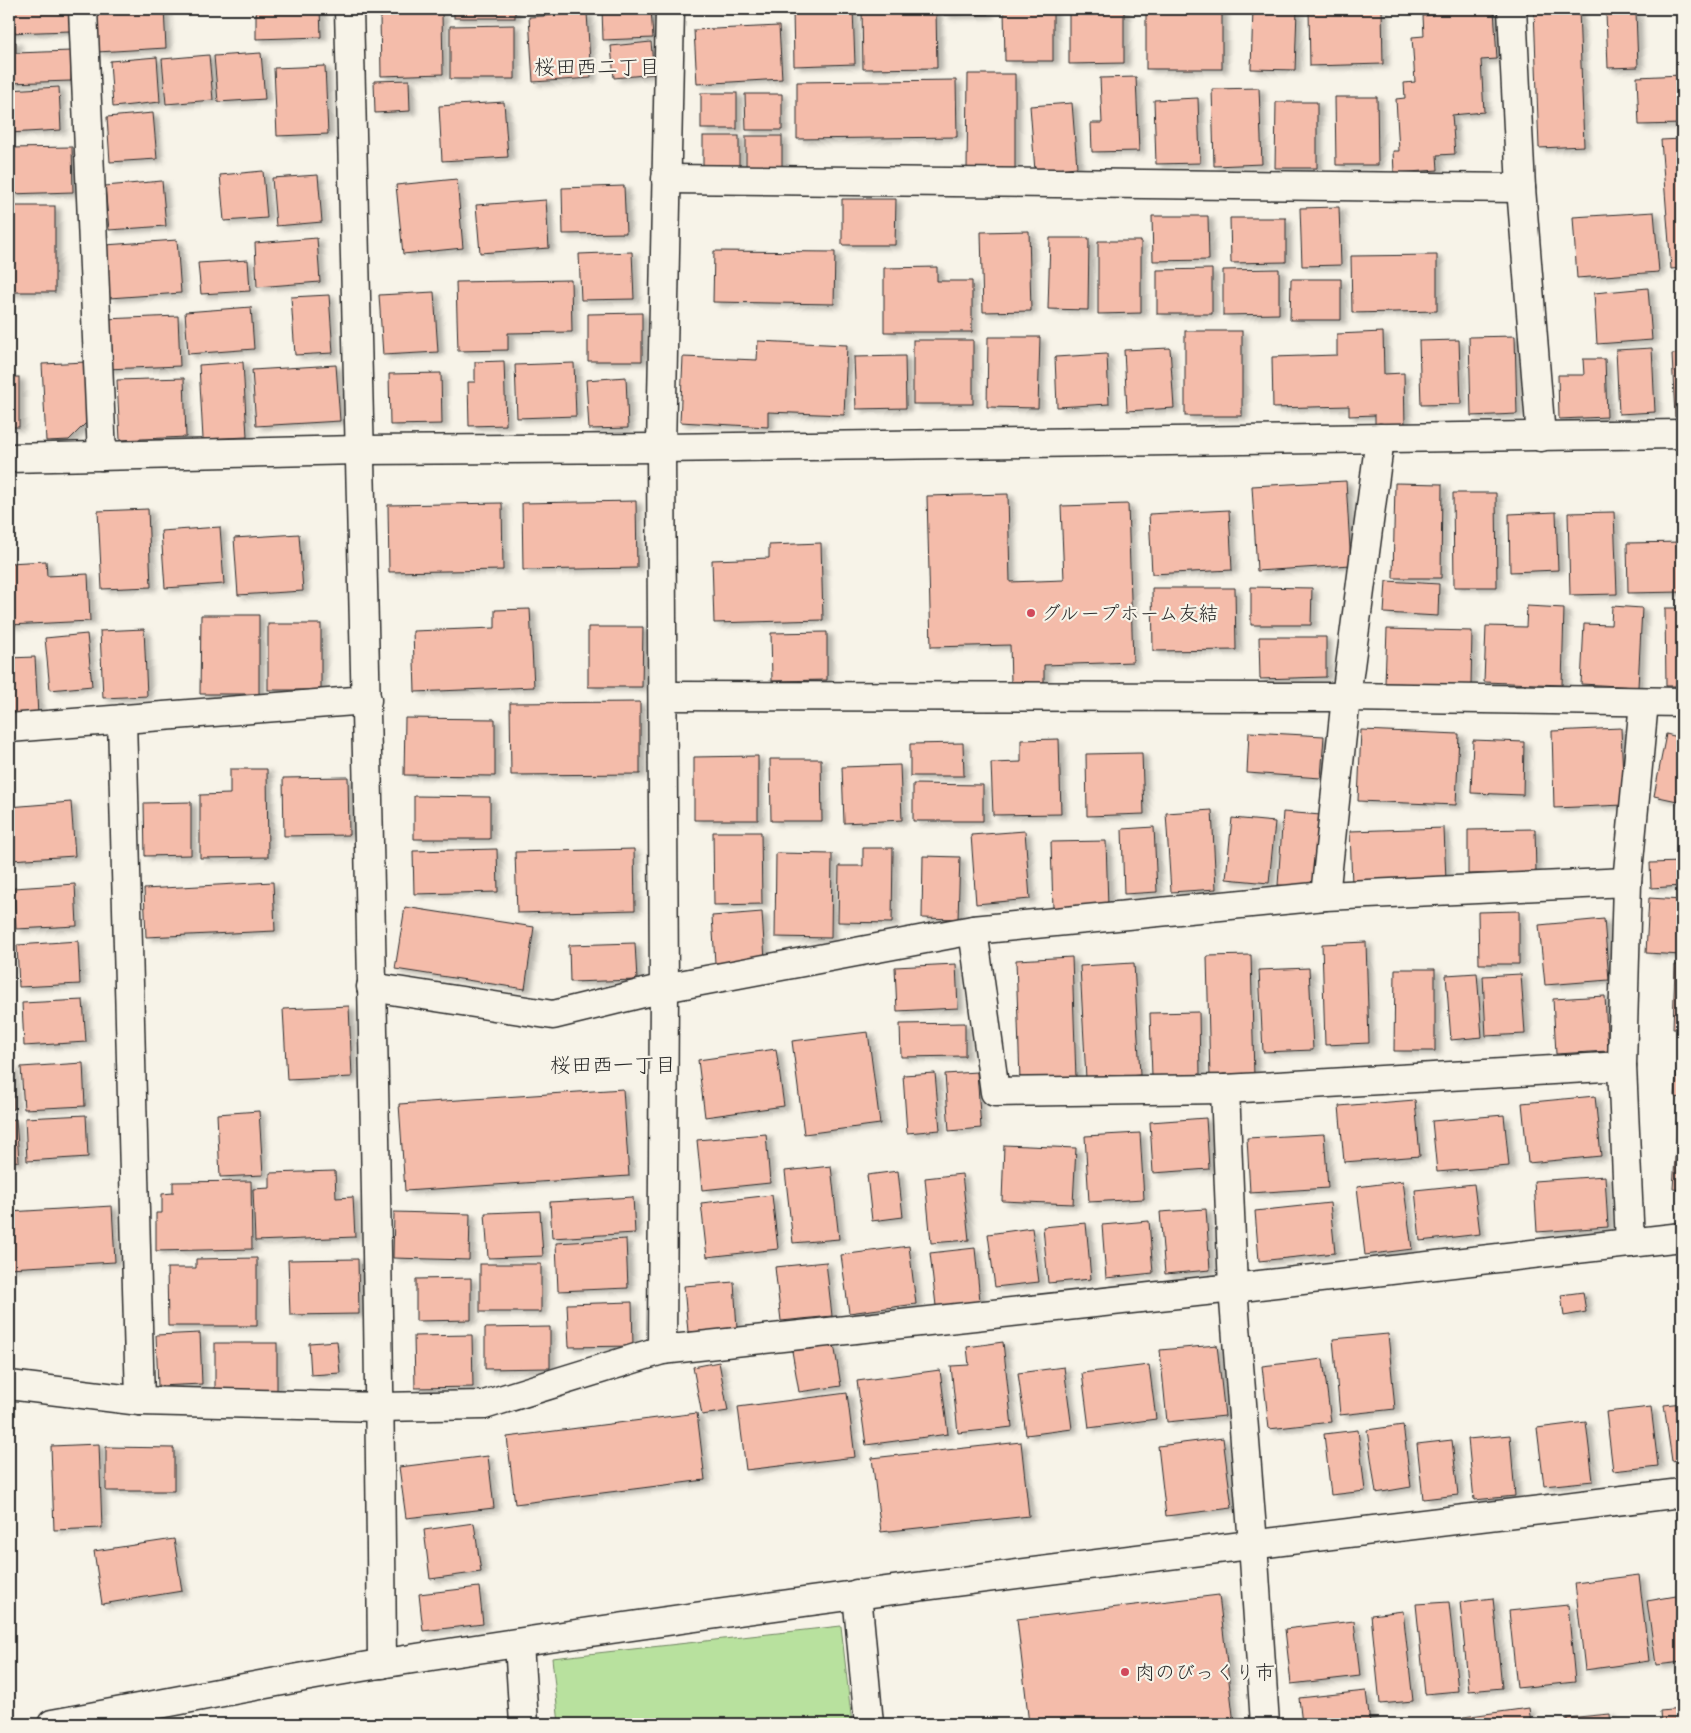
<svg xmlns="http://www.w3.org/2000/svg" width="1691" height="1733" font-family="Caveat,'Klee One',sans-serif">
<defs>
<filter id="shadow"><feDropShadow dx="5.5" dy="3" stdDeviation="2.5" flood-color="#0004"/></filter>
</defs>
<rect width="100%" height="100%" fill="#f7f3e8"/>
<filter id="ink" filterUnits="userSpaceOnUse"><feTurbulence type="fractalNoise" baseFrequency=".02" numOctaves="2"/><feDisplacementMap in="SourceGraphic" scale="10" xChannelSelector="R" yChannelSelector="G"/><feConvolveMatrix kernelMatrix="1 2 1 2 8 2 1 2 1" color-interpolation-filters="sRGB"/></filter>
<g filter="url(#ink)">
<!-- green -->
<polygon fill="#b8e19e" stroke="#728664" points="841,1626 852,1724 559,1724 552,1658"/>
<!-- building -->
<g fill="#f4bcaa" stroke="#2b2b2b" filter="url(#shadow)">
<polygon points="9,9 69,9 70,31 9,33"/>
<polygon points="94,9 164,9 166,48 97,52"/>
<polygon points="256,9 320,9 321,37 256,39"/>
<rect x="454" y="9" width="61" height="9"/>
<polygon points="602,9 651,9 653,38 603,40"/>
<polygon points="793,9 853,9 855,64 794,66"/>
<polygon points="862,9 936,9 937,68 863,69"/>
<polygon points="944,9 988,9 988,14 944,15"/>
<polygon points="1004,9 1053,9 1053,61 1005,61"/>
<polygon points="1069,9 1124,9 1124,63 1069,64"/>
<rect x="1146" y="9" width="76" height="60"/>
<polygon points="1253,9 1297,9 1295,70 1251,69"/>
<polygon points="1382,9 1383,64 1310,66 1309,10"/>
<polygon points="1433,9 1494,9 1497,59 1481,60 1484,112 1452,115 1455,154 1437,155 1438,170 1394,173 1393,151 1399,151 1396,99 1405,98 1404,83 1415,82 1412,37 1424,36 1423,16 1433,15"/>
<polygon points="1534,9 1579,9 1584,146 1539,148"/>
<polygon points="1636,12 1638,67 1608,68 1606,13"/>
<polygon points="442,13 443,74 381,76 380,15"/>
<polygon points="587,13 591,78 533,82 529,17"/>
<polygon points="515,25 515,79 450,79 450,26"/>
<polygon points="779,26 782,79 697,84 694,30"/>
<polygon points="9,42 16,42 16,53 71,51 71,81 9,83"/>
<polygon points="651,42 654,74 614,78 611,46"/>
<polygon points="261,53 265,99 218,102 214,56"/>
<polygon points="209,55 213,100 166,104 162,59"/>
<polygon points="157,57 160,102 113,107 110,61"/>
<polygon points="325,66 328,134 277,136 274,68"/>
<polygon points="968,74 1015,74 1015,169 967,169"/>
<polygon points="1682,75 1682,124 1639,125 1637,77"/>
<polygon points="1136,77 1139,151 1092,152 1091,123 1102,123 1100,78"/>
<polygon points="409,80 410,111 375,113 374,81"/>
<polygon points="956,80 957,137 797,139 797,82"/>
<polygon points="59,87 61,130 9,133 9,90"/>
<polygon points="1259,88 1262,164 1214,166 1212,89"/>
<rect x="701" y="93" width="36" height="36"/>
<polygon points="745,94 782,94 782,130 746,130"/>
<polygon points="1335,97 1377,97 1378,165 1336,165"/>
<polygon points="1198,98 1200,163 1156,164 1154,100"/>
<polygon points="504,102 508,157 442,161 439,106"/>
<polygon points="1276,102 1317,102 1317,168 1275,168"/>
<polygon points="1072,103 1077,167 1035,171 1030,106"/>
<polygon points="153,113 157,159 110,162 107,117"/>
<rect x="703" y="136" width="36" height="36"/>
<rect x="746" y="136" width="36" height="36"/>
<polygon points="1682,139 1682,268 1671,269 1661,140"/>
<polygon points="72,147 73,192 9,194 9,148"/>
<polygon points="263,171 267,218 224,221 220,175"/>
<polygon points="318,175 322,222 276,226 272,178"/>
<polygon points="457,179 463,248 403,254 396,185"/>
<polygon points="162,181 166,226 109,230 105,186"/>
<polygon points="624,186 626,233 563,234 562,188"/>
<polygon points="842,199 896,199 895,245 842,245"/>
<polygon points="546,200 549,248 480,253 476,205"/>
<rect x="9" y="206" width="46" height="86"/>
<polygon points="1339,207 1341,265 1302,266 1300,208"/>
<polygon points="1654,212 1659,272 1577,278 1573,217"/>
<polygon points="1152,216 1208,216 1209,260 1153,261"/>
<polygon points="1230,218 1286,218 1286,262 1231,263"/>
<polygon points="1029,231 1031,311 983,312 981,232"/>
<polygon points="317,238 320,282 257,287 255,243"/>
<polygon points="1050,238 1089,238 1088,310 1048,309"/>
<polygon points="177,240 181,293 109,298 105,245"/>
<polygon points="1098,241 1141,241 1141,313 1098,314"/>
<polygon points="714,251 835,252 834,304 713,302"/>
<polygon points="632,252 634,299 581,300 579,254"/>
<polygon points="1437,255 1437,311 1352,313 1351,256"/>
<polygon points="248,260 250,291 201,294 198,263"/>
<polygon points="937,267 937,281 972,281 972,332 884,332 884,268"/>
<polygon points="1212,269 1212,314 1157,314 1157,270"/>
<polygon points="1279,269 1279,314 1223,315 1223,270"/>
<polygon points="1291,279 1341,279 1341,320 1290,320"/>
<polygon points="571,280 572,332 508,333 508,350 458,351 456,282"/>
<polygon points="1648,288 1652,340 1597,344 1594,293"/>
<polygon points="434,292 438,352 383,355 379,295"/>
<polygon points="329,295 333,353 295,355 291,297"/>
<polygon points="251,307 254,349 188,354 185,312"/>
<polygon points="642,313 642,361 588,361 588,314"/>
<polygon points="178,316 180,366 106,369 104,319"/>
<rect x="1185" y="331" width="57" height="85"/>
<polygon points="1383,332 1384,374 1404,373 1405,427 1375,427 1375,415 1349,416 1349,406 1273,408 1272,357 1337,355 1337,334"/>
<polygon points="1515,336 1517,414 1471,416 1469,337"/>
<polygon points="988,337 1040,337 1038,408 987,407"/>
<rect x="913" y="340" width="60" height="64"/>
<polygon points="1459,340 1461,404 1421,405 1419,341"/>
<polygon points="758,341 847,345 844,415 768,412 768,427 680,422 683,357 757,360"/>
<polygon points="1170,348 1174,408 1127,411 1124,350"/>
<polygon points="1652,348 1655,412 1619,414 1616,350"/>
<polygon points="1682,353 1682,417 1675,417 1672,354"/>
<polygon points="1107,354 1109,404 1057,407 1055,357"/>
<polygon points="905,356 906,408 856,409 854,357"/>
<polygon points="1583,359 1605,359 1607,417 1559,419 1558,375 1584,375"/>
<polygon points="504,361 506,425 469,426 468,382 475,382 475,362"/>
<polygon points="86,362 89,420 69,440 46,441 42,364"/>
<polygon points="243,362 247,437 203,439 199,365"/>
<polygon points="574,363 576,416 517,418 515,365"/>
<polygon points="336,365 340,421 256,426 252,370"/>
<polygon points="441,373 442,424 390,425 389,374"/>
<rect x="9" y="377" width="10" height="50"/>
<polygon points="626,377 628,428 589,429 586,380"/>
<polygon points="184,378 186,437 120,440 117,380"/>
<polygon points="1346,481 1351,565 1257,571 1252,486"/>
<polygon points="1395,483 1442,484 1441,578 1393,578"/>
<polygon points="1453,493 1496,493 1497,587 1454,587"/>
<polygon points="1008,494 1010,582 1064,580 1061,506 1128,504 1133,662 1044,665 1044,683 1011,683 1010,645 931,647 927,496"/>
<polygon points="636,501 637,568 523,570 522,503"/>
<polygon points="502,503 503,570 389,572 388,505"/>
<polygon points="148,509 151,587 102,589 98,511"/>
<polygon points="1229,510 1232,570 1152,574 1149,514"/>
<polygon points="1556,512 1558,570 1510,572 1509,514"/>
<polygon points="1614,512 1617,594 1570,595 1568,513"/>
<polygon points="220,527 224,584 165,588 161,531"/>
<polygon points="299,534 303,591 238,595 234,538"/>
<polygon points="1682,542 1682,592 1628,593 1627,543"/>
<polygon points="821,543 823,620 714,623 712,560 769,558 769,545"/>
<polygon points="46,561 47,576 88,574 90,621 9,625 9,563"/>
<polygon points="1386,581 1439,584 1438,616 1384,613"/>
<polygon points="1251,587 1312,588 1311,625 1251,625"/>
<polygon points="1152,588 1235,588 1236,650 1153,651"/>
<polygon points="1527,606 1564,608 1562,685 1484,682 1486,626 1526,627"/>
<polygon points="1612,606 1642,608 1638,687 1581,684 1584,624 1611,625"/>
<polygon points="1665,608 1682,608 1682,686 1666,686"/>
<polygon points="530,609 534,687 415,692 413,631 495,628 495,610"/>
<polygon points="201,615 259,615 259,694 200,694"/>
<rect x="268" y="624" width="53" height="66"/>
<polygon points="588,627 643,627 642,687 588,687"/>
<polygon points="144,629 147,696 103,698 100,631"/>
<polygon points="1387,629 1472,631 1471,685 1385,683"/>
<polygon points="827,632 827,680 772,681 771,633"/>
<polygon points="87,634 92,686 50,690 45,638"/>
<polygon points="1259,637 1326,637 1326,677 1260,679"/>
<polygon points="35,657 38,716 9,717 9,658"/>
<polygon points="640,702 640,774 511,775 510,703"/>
<polygon points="405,718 495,719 495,776 404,775"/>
<polygon points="1621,728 1624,805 1554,808 1552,731"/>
<polygon points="1361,730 1459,734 1456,805 1358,801"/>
<polygon points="1249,732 1324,736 1321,778 1247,773"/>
<polygon points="1666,734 1682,738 1682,802 1654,796"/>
<polygon points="1059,739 1061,814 993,815 991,763 1021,762 1021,740"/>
<polygon points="1473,740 1524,742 1523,795 1471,793"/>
<polygon points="963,743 964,776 910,776 910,744"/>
<polygon points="1142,753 1144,814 1087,816 1086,754"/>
<polygon points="758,756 758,820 694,820 694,757"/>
<polygon points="770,759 821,759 822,821 771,821"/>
<polygon points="900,765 902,820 844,823 842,767"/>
<polygon points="230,769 267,769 268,857 200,858 200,795 230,794"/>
<polygon points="348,777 349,835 284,836 283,778"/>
<polygon points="913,784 983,785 983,821 913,821"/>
<polygon points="414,796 490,797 490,839 414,839"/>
<polygon points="71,802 75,856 10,860 9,807"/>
<polygon points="191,802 191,855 145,856 144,803"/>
<polygon points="1212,810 1216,889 1171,892 1166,813"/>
<polygon points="1283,812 1321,815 1316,888 1278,885"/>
<polygon points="1232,818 1275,822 1269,883 1226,879"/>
<polygon points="1154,827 1157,892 1124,894 1122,829"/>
<polygon points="1444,828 1446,882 1352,885 1350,831"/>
<polygon points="1535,829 1536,873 1468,874 1468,830"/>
<polygon points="1025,831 1030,899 976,904 971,835"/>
<polygon points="713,832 761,832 762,904 714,905"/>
<polygon points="1681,835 1682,835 1682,886 1651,888 1650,863 1682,862"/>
<polygon points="1106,841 1108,907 1053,909 1051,842"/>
<polygon points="863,848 893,848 892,923 838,922 839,866 863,866"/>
<polygon points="497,849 498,892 414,894 413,851"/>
<polygon points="634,849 635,910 517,913 515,852"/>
<polygon points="776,853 832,854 831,938 775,937"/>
<polygon points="923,856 960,857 958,919 922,918"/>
<polygon points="273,882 275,931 146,937 144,889"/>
<polygon points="75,884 77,926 16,929 14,888"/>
<polygon points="1649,898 1682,900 1682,955 1646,953"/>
<polygon points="405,907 534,927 525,989 395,969"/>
<polygon points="1519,911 1519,964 1479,964 1478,912"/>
<polygon points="762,912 765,960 715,963 712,916"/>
<polygon points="1604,919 1609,980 1545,985 1539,925"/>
<polygon points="78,941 80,984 19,987 17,945"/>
<polygon points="1366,942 1369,1043 1325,1045 1322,944"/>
<polygon points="635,943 637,980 570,982 569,945"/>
<polygon points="1251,955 1254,1077 1210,1078 1207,956"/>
<polygon points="1072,957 1076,1079 1020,1081 1016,960"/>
<polygon points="1134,963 1140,1075 1086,1079 1080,966"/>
<polygon points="956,964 958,1008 897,1011 895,967"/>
<polygon points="1675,965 1682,965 1682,1029 1673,1029"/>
<polygon points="1309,968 1313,1050 1263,1052 1259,970"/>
<polygon points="1395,969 1435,969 1435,1051 1394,1051"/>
<polygon points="1477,973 1482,1037 1451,1040 1446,975"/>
<polygon points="1521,974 1525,1034 1486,1036 1483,976"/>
<polygon points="1605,996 1608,1051 1556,1054 1553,999"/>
<polygon points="83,1000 86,1042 24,1046 22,1003"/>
<polygon points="349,1006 352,1077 287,1080 283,1009"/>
<polygon points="1199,1012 1200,1076 1152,1077 1150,1013"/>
<polygon points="965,1023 965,1056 901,1057 900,1024"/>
<polygon points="868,1032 880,1124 804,1134 792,1041"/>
<polygon points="776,1049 784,1106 705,1117 698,1060"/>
<polygon points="1678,1049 1682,1049 1682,1098 1675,1097"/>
<polygon points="83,1063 85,1106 24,1109 21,1067"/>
<polygon points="9,1067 13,1067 14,1109 9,1110"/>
<polygon points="977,1072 981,1128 949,1131 945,1074"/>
<polygon points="935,1073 940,1130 907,1133 903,1075"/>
<polygon points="623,1089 629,1176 405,1191 399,1104"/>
<polygon points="1595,1096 1601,1156 1528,1163 1522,1103"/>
<polygon points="1415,1100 1420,1156 1344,1162 1339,1106"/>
<polygon points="259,1111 263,1175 220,1177 217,1114"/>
<polygon points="86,1115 88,1157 27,1161 25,1118"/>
<polygon points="1504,1115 1509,1166 1437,1172 1432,1121"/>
<polygon points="1206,1118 1209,1169 1153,1173 1150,1122"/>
<polygon points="16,1119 19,1161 9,1162 9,1120"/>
<polygon points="1677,1128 1682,1129 1682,1190 1673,1189"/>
<polygon points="1140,1133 1144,1199 1089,1202 1085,1136"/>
<polygon points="766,1134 770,1183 702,1190 697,1140"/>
<polygon points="1324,1134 1328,1188 1250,1193 1247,1138"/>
<polygon points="1004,1145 1076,1148 1073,1204 1002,1201"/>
<polygon points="831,1166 839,1239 793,1243 785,1171"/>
<polygon points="335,1171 336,1198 353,1197 355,1237 255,1241 253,1189 270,1188 270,1173"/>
<polygon points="898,1171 903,1217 872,1221 867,1175"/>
<polygon points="962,1174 969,1240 931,1243 925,1178"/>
<polygon points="1605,1176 1608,1227 1537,1232 1534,1181"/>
<polygon points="251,1181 252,1249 156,1251 156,1213 162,1213 162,1194 173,1193 173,1182"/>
<polygon points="1403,1181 1412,1249 1365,1255 1357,1187"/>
<polygon points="1474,1184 1480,1234 1420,1241 1415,1190"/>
<polygon points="772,1195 778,1249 707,1257 701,1203"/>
<polygon points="633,1197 635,1233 552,1238 550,1202"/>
<polygon points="1330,1203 1335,1253 1259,1261 1255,1211"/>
<polygon points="112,1206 115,1262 9,1268 9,1212"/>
<polygon points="1206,1209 1210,1270 1165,1274 1160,1212"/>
<polygon points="540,1211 543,1256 488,1258 485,1213"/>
<polygon points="394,1212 470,1214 469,1260 393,1258"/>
<polygon points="1149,1221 1153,1273 1106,1278 1102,1225"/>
<polygon points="1086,1223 1091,1279 1048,1283 1043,1227"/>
<polygon points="1032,1228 1039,1282 995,1287 988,1234"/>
<polygon points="626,1239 628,1288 558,1291 556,1243"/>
<polygon points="909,1246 916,1304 849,1313 841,1255"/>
<polygon points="975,1248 980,1301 936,1306 930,1253"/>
<polygon points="257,1258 257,1326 168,1326 167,1268 196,1268 196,1259"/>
<polygon points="358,1259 359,1314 290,1315 288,1260"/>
<polygon points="826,1262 832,1316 781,1321 775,1267"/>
<rect x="480" y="1264" width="61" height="48"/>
<polygon points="471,1278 471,1320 416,1321 416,1279"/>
<polygon points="734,1282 737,1329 688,1332 684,1286"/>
<polygon points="1583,1292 1586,1312 1564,1316 1561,1295"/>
<polygon points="632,1302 633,1346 569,1347 567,1304"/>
<polygon points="550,1327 550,1368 485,1369 485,1328"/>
<polygon points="200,1333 202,1384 158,1386 156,1335"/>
<polygon points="1388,1334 1395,1409 1340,1415 1333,1339"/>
<polygon points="472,1335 473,1387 415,1388 414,1336"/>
<polygon points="337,1341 340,1373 311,1375 309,1343"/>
<polygon points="1003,1342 1012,1427 958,1433 951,1366 969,1365 967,1347"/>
<rect x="215" y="1343" width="62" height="47"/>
<polygon points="834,1344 841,1386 799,1392 792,1351"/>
<polygon points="1217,1345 1225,1416 1167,1422 1160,1350"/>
<polygon points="1323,1359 1331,1422 1269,1429 1262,1366"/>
<polygon points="719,1362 728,1411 702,1415 693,1367"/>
<polygon points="1149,1365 1156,1419 1089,1428 1082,1373"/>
<polygon points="1064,1367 1072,1429 1026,1435 1018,1373"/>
<polygon points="940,1370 948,1434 866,1445 857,1381"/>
<polygon points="847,1393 855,1457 746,1470 738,1407"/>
<polygon points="1682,1403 1682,1459 1672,1461 1664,1405"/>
<polygon points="1651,1407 1658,1466 1613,1471 1606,1412"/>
<polygon points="697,1413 705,1480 515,1504 507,1437"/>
<polygon points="1586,1422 1593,1481 1544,1486 1537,1428"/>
<polygon points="1403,1425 1411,1487 1376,1493 1367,1430"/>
<polygon points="1358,1430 1365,1491 1331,1495 1324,1434"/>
<polygon points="1510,1435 1515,1496 1474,1500 1468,1439"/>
<polygon points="1223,1438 1232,1508 1166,1516 1158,1446"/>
<polygon points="1452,1440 1458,1495 1423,1499 1417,1444"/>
<polygon points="1021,1442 1029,1516 881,1532 872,1458"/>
<polygon points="99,1444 102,1528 54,1530 51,1446"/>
<polygon points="106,1447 174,1448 174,1491 106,1491"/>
<polygon points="488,1456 494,1508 406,1518 399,1467"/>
<polygon points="474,1523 481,1572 430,1579 424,1530"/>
<polygon points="174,1539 182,1591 102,1604 94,1551"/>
<polygon points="1639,1575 1649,1661 1585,1670 1575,1583"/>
<polygon points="479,1587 483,1624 423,1631 419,1594"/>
<polygon points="1219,1595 1234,1724 1029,1724 1017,1619"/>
<polygon points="1682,1595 1682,1662 1656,1665 1647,1601"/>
<polygon points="1493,1598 1502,1688 1469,1691 1460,1602"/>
<polygon points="1449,1602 1458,1691 1425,1694 1416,1604"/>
<polygon points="1568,1605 1575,1682 1517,1688 1509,1611"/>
<polygon points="1403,1611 1413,1701 1380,1704 1371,1615"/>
<polygon points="1354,1621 1360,1676 1291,1684 1285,1629"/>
<polygon points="1366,1691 1370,1724 1302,1724 1299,1698"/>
<polygon points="1529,1708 1531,1724 1464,1724 1463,1717"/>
<polygon points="1682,1709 1682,1724 1661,1724 1660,1711"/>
<polygon points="1610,1714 1611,1724 1567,1724 1567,1718"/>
</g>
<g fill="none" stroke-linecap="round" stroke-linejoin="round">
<defs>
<g id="minor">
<polyline points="83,9 102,456"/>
<path d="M349,9C362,560 378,1112 382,1664"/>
<polyline points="1512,9 1521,188 1541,437"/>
<polyline points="666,179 1521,188"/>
<polyline points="9,458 359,450 661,448 1682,434"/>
<polyline points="663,696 1346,697 1380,438"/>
<polyline points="122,719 140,1401"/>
<polyline points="9,728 367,700"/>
<polyline points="1325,896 1346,697 1682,702"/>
<polyline points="973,930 995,1092 1225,1089"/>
<polyline points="371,987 553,1015 664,988 973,930 1325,896 1627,882"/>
<polyline points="1622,1066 1627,882 1644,702"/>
<polyline points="662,1350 664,988 661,448 670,9"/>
<polyline points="9,1385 140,1401 380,1407 484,1405 662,1350 1233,1288 1682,1237"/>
<polyline points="857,1594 869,1724"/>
<polyline points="519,1643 524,1724"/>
<path d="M52,1724C163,1704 274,1681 386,1663C816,1595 1249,1545 1682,1493"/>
<polyline points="1265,1724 1253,1544 1233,1288 1225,1089 1622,1066 1630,1243"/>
</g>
</defs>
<!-- minor casing -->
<use href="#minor" stroke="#2b2b2b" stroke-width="31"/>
<!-- minor -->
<use href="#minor" stroke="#f7f3e8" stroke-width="28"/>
</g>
</g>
<!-- markers -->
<g fill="#d1495b" stroke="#f7f3e8" stroke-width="2">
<circle cx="1031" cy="613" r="5"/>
<circle cx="1125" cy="1672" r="5"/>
</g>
<g text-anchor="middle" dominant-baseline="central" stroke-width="4.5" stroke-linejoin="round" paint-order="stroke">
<!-- poi labels -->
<g font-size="20" fill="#2b2b2b" stroke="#f7f3e8" text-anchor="start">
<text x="1041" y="613">グループホーム友結</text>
<text x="1135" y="1672">肉のびっくり市</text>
</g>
<!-- neighbourhood labels -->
<g font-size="21" fill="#2b2b2b" stroke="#f7f3e8">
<text x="597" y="67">桜田西二丁目</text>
<text x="613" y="1065">桜田西一丁目</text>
</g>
</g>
<!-- margin -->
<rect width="1691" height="1733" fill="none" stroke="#f7f3e8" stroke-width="30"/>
<rect x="15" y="15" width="1661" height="1703" fill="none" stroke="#2b2b2b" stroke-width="2" filter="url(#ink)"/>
</svg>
